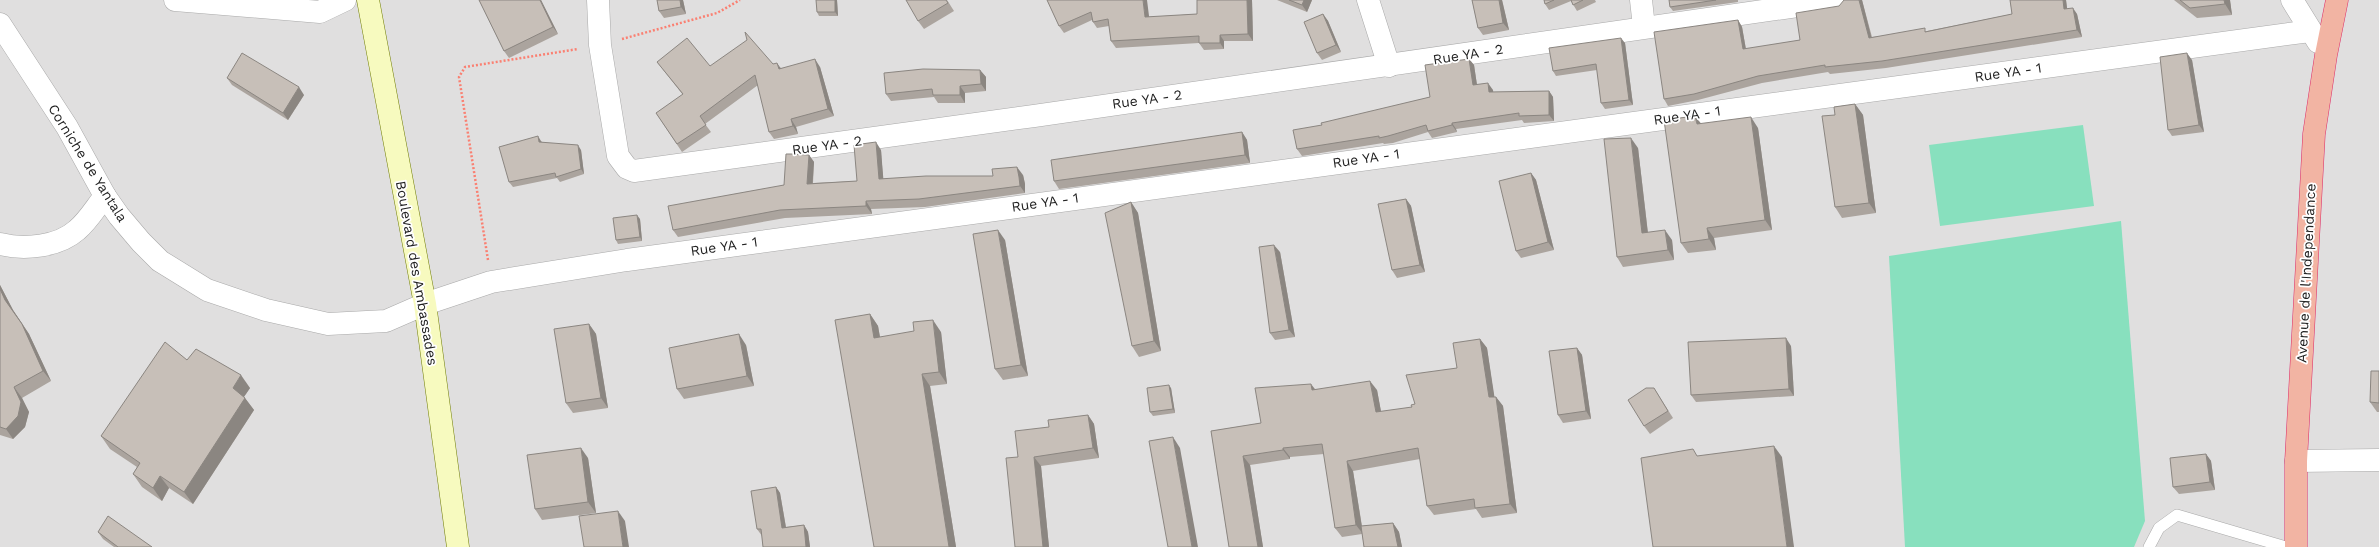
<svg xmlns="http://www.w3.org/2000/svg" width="2379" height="547" font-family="'Work Sans',sans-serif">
<rect width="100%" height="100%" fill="#f2efe9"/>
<!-- residential -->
<rect fill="#e0dfdf" x="0" y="0" width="2379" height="547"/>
<!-- pitch -->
<g fill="#88e0be">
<polygon points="2083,125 2094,206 1940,226 1929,145"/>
<polygon points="2121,221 2145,521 2134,547 1905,547 1889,256"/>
</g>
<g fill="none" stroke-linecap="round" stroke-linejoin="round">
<defs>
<polyline id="service" points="2149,547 2159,528 2177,515 2286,547"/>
<g id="minor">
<polyline points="175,0 320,12 345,0"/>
<polyline points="598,0 600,45 618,156 627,168 634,171 1034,116 1839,0"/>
<polyline points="1368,0 1389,66"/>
<polyline points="1641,0 1644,27"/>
<polyline points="2292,0 2318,42"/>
<polyline points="0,24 67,127 105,196 119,216 141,242 160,261 207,290 266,310 328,324 386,321 425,304 491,282 627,260 2310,31"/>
<path d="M0,244C24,250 58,247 77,230C88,221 96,207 105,196"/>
<polyline points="2296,461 2379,460"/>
</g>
<polyline id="secondary" points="368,0 425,304 458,547"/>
<polyline id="trunk" points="2296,547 2296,461 2314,134 2326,55 2337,0"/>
</defs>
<!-- service casing -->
<use href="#service" stroke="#a9a9a9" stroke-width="12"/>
<!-- minor casing -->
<use href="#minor" stroke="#a9a9a9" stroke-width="23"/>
<!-- secondary casing -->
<use href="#secondary" stroke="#707d05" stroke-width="23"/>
<!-- trunk casing -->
<use href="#trunk" stroke="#dc2a67" stroke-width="23"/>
<!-- path -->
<g stroke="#fa8072" stroke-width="2.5" stroke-dasharray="2 2" stroke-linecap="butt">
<polyline points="622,39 717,13 740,0"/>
<polyline points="488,260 459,77 465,67 578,49"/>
</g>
<!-- service -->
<use href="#service" stroke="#fff" stroke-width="11"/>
<!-- minor -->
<use href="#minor" stroke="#fff" stroke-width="22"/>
<!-- secondary -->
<use href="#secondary" stroke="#f7fabf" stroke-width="22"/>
<!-- trunk -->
<use href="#trunk" stroke="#f2b4a3" stroke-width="22"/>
</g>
<!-- wall -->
<g fill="#aba49e">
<polygon points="479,0 541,0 558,34 509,58 504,51"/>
<polygon points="657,0 683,0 686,14 664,18 659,11"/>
<polygon points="816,0 837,0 838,16 819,16 817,12"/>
<polygon points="947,0 954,11 924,29 918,21"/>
<polygon points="1047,0 1149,17 1197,14 1197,0 1252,0 1253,41 1224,41 1224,49 1204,50 1199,43 1116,48 1111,41 1109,26 1097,28 1093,22 1092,20 1064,33 1059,26"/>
<polygon points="1277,0 1312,0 1307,12"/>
<polygon points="1472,0 1502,0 1509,30 1483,35 1478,28"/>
<polygon points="1544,0 1595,0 1596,2 1577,11 1571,1 1549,10 1545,4"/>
<polygon points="1669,0 1738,0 1738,2 1673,11 1670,7"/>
<polygon points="1862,0 1872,37 1927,31 2012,14 2010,0 2066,0 2067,9 2077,14 2082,37 1886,68 1830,74 1828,72 1762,83 1698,100 1668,106 1664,99 1738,20 1742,27 1746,49 1800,40 1839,6"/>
<polygon points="2174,0 2230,0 2232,15 2197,18"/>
<polygon points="1323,14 1328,21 1341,52 1322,60 1317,53"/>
<polygon points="1625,43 1633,105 1605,109 1601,103 1597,70 1556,76 1553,71"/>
<polygon points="1469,59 1474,65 1477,85 1493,90 1493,92 1549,91 1553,97 1554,121 1524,123 1522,120 1456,129 1457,132 1432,138 1428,132 1393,143 1384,144 1383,143 1302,156 1297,149 1322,125 1430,97"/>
<polygon points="2192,60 2204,132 2172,136 2168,130"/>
<polygon points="657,62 710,66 773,64 781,68 820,67 834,116 796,127 798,134 774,139 769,132 758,85 705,124 711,132 682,152 656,113 683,95"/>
<polygon points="980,70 986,77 986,91 965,93 965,103 938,103 934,97 891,101 886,94"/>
<polygon points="227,78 304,95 288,120 232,85"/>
<polygon points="1855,104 1863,115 1876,213 1842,218 1835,207"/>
<polygon points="1701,124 1758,128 1772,230 1714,238 1716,250 1688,253 1681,243"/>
<polygon points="1242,132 1247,140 1250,163 1059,189 1054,181"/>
<polygon points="541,141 542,142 581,150 584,174 560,182 557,178 513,187 509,182"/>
<polygon points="1638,148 1648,233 1672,240 1674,260 1623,267 1617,257"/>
<polygon points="881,150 883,179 993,176 1023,175 1025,184 1025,193 925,207 871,209 872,214 785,218 678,237 673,230 784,185 809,155 814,162 813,183 857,181"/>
<polygon points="1531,173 1536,180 1554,250 1521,258 1516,251"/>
<polygon points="1406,199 1411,206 1425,272 1397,278 1392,270"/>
<polygon points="1131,202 1138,213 1161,351 1139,357 1132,346"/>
<polygon points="640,219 642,241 618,244 616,240"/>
<polygon points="1005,240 1028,376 1003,380 995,369"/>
<polygon points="1280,252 1295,337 1275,340 1270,333"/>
<polygon points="0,285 13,310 29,334 51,381 22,398 29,412 25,427 13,439 0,435"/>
<polygon points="870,314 878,326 880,337 941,332 947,384 930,386 956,547 874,547"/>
<polygon points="589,324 596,334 608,408 573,413 566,403"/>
<polygon points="1480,339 1487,348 1494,397 1496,397 1503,406 1517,513 1482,518 1476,509 1434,515 1427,506 1420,459 1353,471 1362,526 1393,523 1399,532 1402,547 1364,547 1362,534 1342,537 1335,528 1324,454 1290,457 1290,459 1250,465 1263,547 1229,547 1211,431 1261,423 1316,389 1377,390 1381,412 1412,407 1415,404 1457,368"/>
<polygon points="746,345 754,386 684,399 677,389"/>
<polygon points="1791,346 1794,396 1696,402 1691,395"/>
<polygon points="1577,348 1582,355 1591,419 1563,423 1558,415"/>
<polygon points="187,360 250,388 244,397 254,410 193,504 169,488 162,501 142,487 133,474 137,467 110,449 101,436"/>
<polygon points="2379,371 2379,412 2377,412 2370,402"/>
<polygon points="1171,388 1175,413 1153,416 1150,412"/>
<polygon points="1654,388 1673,418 1650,434 1644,426"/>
<polygon points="1088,415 1094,424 1099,458 1041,466 1049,547 1015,547 1018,457 1049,427"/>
<polygon points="2206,454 2211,461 2215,490 2179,494 2173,487"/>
<polygon points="588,458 596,513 542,520 535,509"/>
<polygon points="776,487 780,493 786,527 804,525 808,532 810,547 763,547 762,536 757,529"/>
<polygon points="98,532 152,547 114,547 103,539"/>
</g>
<!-- shaded-wall -->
<g fill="#8b8681">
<polygon points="540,0 541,0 558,34 553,27"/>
<polygon points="680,0 683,0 686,14 681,7"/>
<polygon points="835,0 837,0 838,16 835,12"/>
<polygon points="1143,0 1147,0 1150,24 1145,17"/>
<polygon points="1247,0 1252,0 1253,41 1248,34"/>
<polygon points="1304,0 1312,0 1307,12 1302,5"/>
<polygon points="1499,0 1502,0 1509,30 1503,23"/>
<polygon points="1859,0 1862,0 1873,44 1869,38"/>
<polygon points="2063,0 2066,0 2068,16 2064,9"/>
<polygon points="2224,0 2230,0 2232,15 2225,4"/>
<polygon points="2073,8 2077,14 2082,37 2077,30"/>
<polygon points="1323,14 1328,21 1341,52 1336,45"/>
<polygon points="1738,20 1742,27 1747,56 1743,49"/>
<polygon points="1220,35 1224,41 1224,49 1220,43"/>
<polygon points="1621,38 1625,43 1633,105 1629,100"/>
<polygon points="2187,53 2192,60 2204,132 2199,125"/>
<polygon points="815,59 820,67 834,116 828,109"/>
<polygon points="1469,59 1474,65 1478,92 1473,85"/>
<polygon points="777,63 782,70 779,69"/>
<polygon points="980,70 986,77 986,91 981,84"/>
<polygon points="1488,83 1493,90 1494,98 1489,92"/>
<polygon points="960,86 965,93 965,103 960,95"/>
<polygon points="299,87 304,95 288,120 283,113"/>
<polygon points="1549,91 1553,97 1554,121 1549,115"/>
<polygon points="1855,104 1863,115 1876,213 1869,203"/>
<polygon points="1695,116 1703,126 1697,124"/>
<polygon points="1751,117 1758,128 1772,230 1765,220"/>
<polygon points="791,119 796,127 798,134 793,126"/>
<polygon points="1452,123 1456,129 1457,132 1452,125"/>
<polygon points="1242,132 1247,140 1250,163 1245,155"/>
<polygon points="538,136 541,141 543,147 539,142"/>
<polygon points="1631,138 1638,148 1649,243 1642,233"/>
<polygon points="876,142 881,150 884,187 879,179"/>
<polygon points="578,145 581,150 584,174 581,169"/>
<polygon points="809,155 814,162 812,191 807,184"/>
<polygon points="1017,167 1023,175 1025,184 1025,193 1020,186"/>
<polygon points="1531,173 1536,180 1554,250 1548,242"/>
<polygon points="1406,199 1411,206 1425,272 1420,265"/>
<polygon points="866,201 871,209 872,214 866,206"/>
<polygon points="1131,202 1138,213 1161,351 1154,341"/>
<polygon points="637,215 640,219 642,241 640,237"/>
<polygon points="1707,228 1714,238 1716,250 1709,239"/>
<polygon points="998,230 1005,240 1028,376 1021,365"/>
<polygon points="1665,230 1672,240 1674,260 1668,250"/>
<polygon points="1274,245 1280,252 1295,337 1289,330"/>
<polygon points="0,285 13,310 29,334 51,381 43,371 5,300 0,289"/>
<polygon points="870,314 878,326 882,349 874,338"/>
<polygon points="933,320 941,332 947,384 939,372"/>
<polygon points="589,324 596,334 608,408 601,398"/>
<polygon points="739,334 746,345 754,386 747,376"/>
<polygon points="1786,338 1791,346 1794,396 1789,389"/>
<polygon points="1480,339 1487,348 1496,407 1489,397"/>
<polygon points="1577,348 1582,355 1591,419 1586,411"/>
<polygon points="922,374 930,386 956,547 949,547"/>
<polygon points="241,375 250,388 241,401 233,388"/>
<polygon points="1370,381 1377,390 1383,422 1376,412"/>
<polygon points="1311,384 1318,393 1312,390"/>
<polygon points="1169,385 1171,388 1175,413 1173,409"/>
<polygon points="14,387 22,398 29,412 25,427 13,439 6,429"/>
<polygon points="1496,397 1503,406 1517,513 1510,504"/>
<polygon points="245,398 254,410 193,504 184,492"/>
<polygon points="1088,415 1094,424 1099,458 1093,448"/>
<polygon points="1173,437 1180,448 1198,547 1192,547"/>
<polygon points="1774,446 1782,457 1794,547 1787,547"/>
<polygon points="581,448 588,458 596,513 588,502"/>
<polygon points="1283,448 1290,457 1290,459 1283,450"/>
<polygon points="2206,454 2211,461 2215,490 2210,482"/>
<polygon points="1243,456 1250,465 1263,547 1258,547"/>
<polygon points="1034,457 1041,466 1049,547 1043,547"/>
<polygon points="1347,461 1353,471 1363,534 1356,525"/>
<polygon points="160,476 169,488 162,501 153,488"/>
<polygon points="776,487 780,493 787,534 782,528"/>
<polygon points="618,511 625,521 629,547 623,547"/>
<polygon points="1393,523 1399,532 1402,547 1398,547"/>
<polygon points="804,525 808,532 810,547 806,547"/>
</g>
<!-- building -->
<g fill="#c7bfb8" stroke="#8b8681">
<polygon points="479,0 540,0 553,27 504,51"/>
<polygon points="657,0 680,0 681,7 659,11"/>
<polygon points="816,0 835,0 835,12 817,12"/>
<polygon points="906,0 946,0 948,3 918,21"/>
<polygon points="1047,0 1143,0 1145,17 1197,14 1197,0 1247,0 1248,34 1220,35 1220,43 1199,43 1199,36 1111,41 1108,19 1093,22 1091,12 1059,26"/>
<polygon points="1289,0 1304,0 1302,5"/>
<polygon points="1472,0 1499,0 1503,23 1478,28"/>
<polygon points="1544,0 1554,0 1545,4"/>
<polygon points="1571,0 1583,0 1573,5"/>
<polygon points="1669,0 1716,0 1670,7"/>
<polygon points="1844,0 1859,0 1869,38 1925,28 1925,32 2012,14 2010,0 2063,0 2064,9 2073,8 2077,30 1882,61 1825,67 1825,65 1758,76 1694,94 1664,99 1654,32 1738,20 1743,49 1800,40 1796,13 1839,6"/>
<polygon points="2180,0 2224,0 2225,4 2190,8"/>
<polygon points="1323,14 1336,45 1317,53 1304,22"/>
<polygon points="745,32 773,64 777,63 779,69 815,59 828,109 791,119 793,126 769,132 755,75 700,116 706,125 677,144 656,113 683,94 657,62 687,38 710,66 747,40"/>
<polygon points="1621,38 1629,100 1601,103 1596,64 1553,71 1549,48"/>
<polygon points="242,53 299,87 283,113 227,78"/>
<polygon points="2187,53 2199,125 2168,130 2160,57"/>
<polygon points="1469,59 1473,85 1488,83 1489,92 1549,91 1549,115 1519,116 1519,113 1452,123 1452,125 1428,131 1426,125 1388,136 1379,138 1379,136 1297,149 1293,130 1322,125 1321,123 1430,97 1425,65"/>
<polygon points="923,69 980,70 981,84 960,86 960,95 933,95 932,89 886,94 884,73"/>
<polygon points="1855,104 1869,203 1835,207 1822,116 1835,115 1834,107"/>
<polygon points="1695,116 1697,124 1751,117 1765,220 1707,228 1709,239 1681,243 1664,120"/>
<polygon points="1242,132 1245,155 1054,181 1051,160"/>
<polygon points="538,136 539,142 578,145 581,169 556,177 555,173 509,182 499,147"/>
<polygon points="1631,138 1642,233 1665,230 1668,250 1617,257 1604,139"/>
<polygon points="876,142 879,179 926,176 993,176 992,169 1017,167 1019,177 1020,186 919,199 866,201 866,206 780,210 673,230 668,206 784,185 786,154 791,154 809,155 807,184 857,181 854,145"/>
<polygon points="1531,173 1548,242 1516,251 1499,181"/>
<polygon points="1406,199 1420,265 1392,270 1378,204"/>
<polygon points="1131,202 1154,341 1132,346 1105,213"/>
<polygon points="637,215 640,237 616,240 613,218"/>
<polygon points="998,230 1021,365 995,369 973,234"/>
<polygon points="1274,245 1289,330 1270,333 1259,247"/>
<polygon points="0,289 5,300 22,324 43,371 14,387 21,402 18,416 6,429 0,427"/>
<polygon points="870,314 874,338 914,331 913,322 933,320 939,372 922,374 949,547 874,547 835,320"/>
<polygon points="589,324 601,398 566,403 554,329"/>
<polygon points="739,334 747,376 677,389 669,348"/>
<polygon points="1786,338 1789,389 1691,395 1688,342"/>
<polygon points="1480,339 1489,397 1496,397 1510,504 1475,508 1474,499 1427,506 1418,448 1347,461 1356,525 1335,528 1322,444 1283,448 1283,450 1243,456 1258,547 1229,547 1211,431 1261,423 1255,388 1311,384 1312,390 1370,381 1376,412 1412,407 1411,405 1415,404 1406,375 1457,368 1453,343"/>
<polygon points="165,342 187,360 196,349 241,375 233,388 245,398 184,492 160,476 153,488 133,474 140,463 101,436"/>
<polygon points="1577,348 1586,411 1558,415 1549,351"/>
<polygon points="2371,371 2379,371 2379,403 2370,402"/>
<polygon points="1169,385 1173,409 1150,412 1147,388"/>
<polygon points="1646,388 1654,388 1668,411 1644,426 1628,400"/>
<polygon points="1088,415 1093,448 1034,457 1043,547 1015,547 1006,458 1018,457 1015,431 1049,427 1048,420"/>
<polygon points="1173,437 1192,547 1168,547 1149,441"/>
<polygon points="1774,446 1787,547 1653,547 1641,458 1693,449 1697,456"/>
<polygon points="581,448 588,502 535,509 527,455"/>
<polygon points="2206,454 2210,482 2173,487 2170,458"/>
<polygon points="776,487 782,528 804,525 806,547 763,547 761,529 757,529 751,491"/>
<polygon points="618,511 623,547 584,547 579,516"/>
<polygon points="108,516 152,547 118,547 98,532"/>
<polygon points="1393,523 1398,547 1364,547 1361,526"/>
</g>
<g text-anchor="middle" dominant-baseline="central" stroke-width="3.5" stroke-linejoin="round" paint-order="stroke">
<!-- street labels -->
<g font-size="14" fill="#222" stroke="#fff">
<text transform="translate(1468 54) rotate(-9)">Rue YA - 2</text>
<text transform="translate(2008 72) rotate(-8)">Rue YA - 1</text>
<text transform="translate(1147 99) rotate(-8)">Rue YA - 2</text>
<text transform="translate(1687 115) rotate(-8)">Rue YA - 1</text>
<text transform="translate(827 145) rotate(-8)">Rue YA - 2</text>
<text transform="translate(1366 158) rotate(-8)">Rue YA - 1</text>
<text transform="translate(88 163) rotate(58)">Corniche de Yantala</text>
<text transform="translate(1045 202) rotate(-8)">Rue YA - 1</text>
<text transform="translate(724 246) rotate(-8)">Rue YA - 1</text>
<text transform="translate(417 273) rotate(80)">Boulevard des Ambassades</text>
<text transform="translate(2306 273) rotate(-87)">Avenue de l'Independance</text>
</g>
</g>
</svg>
